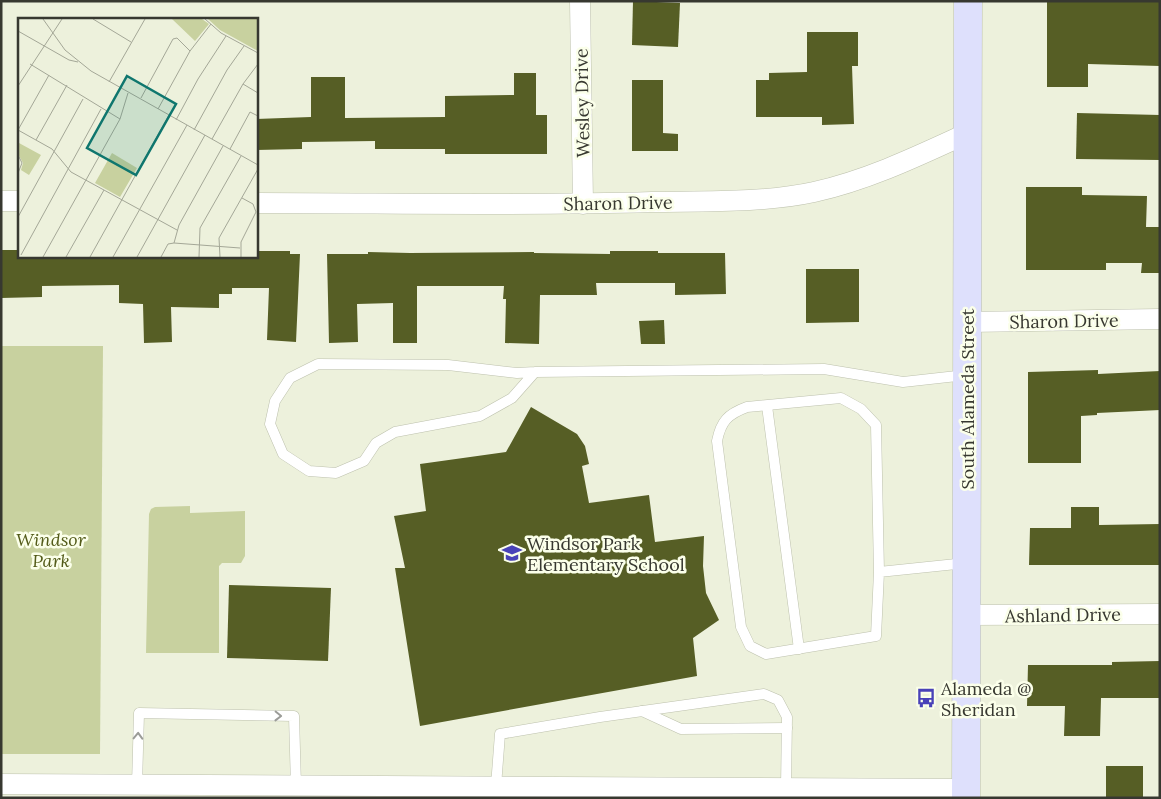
<svg xmlns="http://www.w3.org/2000/svg" width="1161" height="799" font-family="Lora,serif">
<rect width="100%" height="100%" fill="#edf1dc"/>
<!-- green -->
<g fill="#c8d19f">
<polygon points="1,346 103,346 100,754 1,754"/>
<polygon points="190,506 190,513 245,511 245,556 241,563 222,563 219,566 219,653 146,653 149,514 151,509 155,507"/>
</g>
<!-- building -->
<g fill="#565e25">
<polygon points="633,1 680,3 678,47 632,45"/>
<polygon points="1047,1 1160,1 1160,66 1088,64 1088,87 1047,87"/>
<polygon points="807,32 858,32 858,66 852,66 854,124 822,125 822,117 756,117 756,80 769,80 769,73 807,72"/>
<polygon points="514,73 536,73 536,115 547,115 547,154 445,154 445,149 375,149 375,141 302,142 302,149 256,150 256,119 311,117 311,77 345,77 345,118 445,117 445,96 514,95"/>
<polygon points="632,80 663,80 663,133 678,134 678,151 632,151"/>
<polygon points="1077,113 1160,115 1160,160 1076,159"/>
<polygon points="1026,187 1082,187 1082,195 1147,196 1146,227 1160,227 1160,273 1141,273 1142,263 1106,263 1106,270 1026,270"/>
<polygon points="1,250 19,250 19,256 256,256 256,251 290,251 290,254 300,254 296,342 267,340 269,288 232,288 232,294 219,294 219,308 171,307 172,342 144,343 143,304 119,303 119,285 42,286 42,297 1,298"/>
<polygon points="610,251 658,251 658,253 725,253 726,294 675,295 675,283 596,283 597,295 540,295 539,344 505,343 506,299 503,299 504,286 417,286 417,343 393,343 393,303 357,304 358,342 329,343 327,254 368,254 368,252 410,253 534,252 534,253 610,254"/>
<polygon points="806,269 859,269 859,322 806,323"/>
<polygon points="664,320 665,344 641,344 639,321"/>
<polygon points="1098,370 1098,374 1160,371 1160,410 1097,413 1097,415 1081,416 1081,463 1028,463 1028,372"/>
<polygon points="531,407 577,434 585,446 589,464 582,466 589,503 649,495 655,542 704,536 703,566 706,593 719,620 693,638 697,676 420,726 395,568 405,568 394,516 426,511 420,464 506,452"/>
<polygon points="1071,507 1099,507 1099,525 1160,524 1160,565 1029,565 1030,528 1071,528"/>
<polygon points="229,585 331,588 328,661 227,658"/>
<polygon points="1160,661 1160,698 1101,698 1100,736 1064,736 1065,706 1027,706 1028,665 1112,665 1112,662"/>
<rect x="1106" y="766" width="37" height="32"/>
</g>
<g fill="none" stroke-linecap="round" stroke-linejoin="round">
<defs>
<g id="service">
<polyline points="535,372 512,398 480,416 395,432 376,443 364,461 336,473 309,471 283,454 270,424 275,401 290,378 318,364 448,365 517,373 535,372 824,369 903,382 966,375"/>
<polyline points="767,406 799,649"/>
<path d="M879,572L876,425L861,409L841,398L747,407C728,414 721,421 717,441L741,627L750,646L766,654L876,636L879,572L966,563"/>
<polyline points="642,711 681,729 787,728"/>
<polyline points="137,785 139,713 294,716 296,786"/>
<polyline points="496,786 500,734 600,717 764,694 778,700 787,717 786,788"/>
</g>
<g id="minor">
<polyline points="580,1 583,204"/>
<polyline points="1,201 19,201"/>
<path d="M256,203C388,203 520,206 652,202C703,201 764,203 814,192C868,180 918,156 968,133"/>
<polyline points="967,322 1160,319"/>
<polyline points="967,615 1160,614"/>
<polyline points="1,784 966,789"/>
</g>
<polyline id="secondary" points="966,798 968,1"/>
</defs>
<!-- service casing -->
<use href="#service" stroke="#bdc1ad" stroke-width="11"/>
<!-- minor casing -->
<use href="#minor" stroke="#bdc1ad" stroke-width="21"/>
<!-- secondary casing -->
<use href="#secondary" stroke="#bdc1ad" stroke-width="29"/>
<!-- service -->
<use href="#service" stroke="#fff" stroke-width="10"/>
<!-- minor -->
<use href="#minor" stroke="#fff" stroke-width="20"/>
<!-- secondary -->
<use href="#secondary" stroke="#dee0fc" stroke-width="28"/>
</g>
<!-- one-way arrows -->
<defs><path id="oneway-chevron" d="M-2-3.5L2.5 0L-2 3.5" fill="none" stroke-width="1.6" stroke-linecap="round" stroke-linejoin="round" transform="scale(1.25)"/></defs>
<g stroke="#9b9c98">
<use href="#oneway-chevron" transform="translate(278 716) rotate(1)"/>
<use href="#oneway-chevron" transform="translate(138 736) rotate(-88)"/>
</g>
<!-- icons -->
<defs>
<symbol id="school-bare" viewBox="-9 -9 18 18"><path d="M0-5L7-2L0 1L-7-2ZM-4 1L0 2.5L4 1V4Q0 6-4 4Z" fill="#4942b8" stroke="#fbffea" stroke-width="2.5" paint-order="stroke"/></symbol>
<symbol id="bus-bare" viewBox="-9 -9 18 18"><path d="M-5-6H5V4H4V6H2V4H-2V6H-4V4H-5ZM-3.5-4V0h7V-4ZM-3.5 1.2v1.5H-2V1.2ZM2 1.2v1.5H3.5V1.2Z" fill="#4942b8" stroke="#fbffea" stroke-width="2.5" paint-order="stroke"/></symbol>
</defs>
<g fill-rule="evenodd">
<use href="#school-bare" x="498" y="539" width="28" height="28"/>
<use href="#bus-bare" x="912" y="684" width="28" height="28"/>
</g>
<g text-anchor="middle" dominant-baseline="central" stroke-width="5" stroke-linejoin="round" paint-order="stroke">
<!-- street labels -->
<g font-size="18" fill="#373830" stroke="#fbffea">
<text transform="translate(582 103) rotate(-91)">Wesley Drive</text>
<text transform="translate(618 203) rotate(-1)">Sharon Drive</text>
<text transform="translate(1064 321) rotate(-1)">Sharon Drive</text>
<text transform="translate(967 399) rotate(-90)">South Alameda Street</text>
<text transform="translate(1063 615) rotate(-1)">Ashland Drive</text>
</g>
<!-- park labels -->
<g font-size="18" font-style="italic" fill="#535b19" stroke="#fbffea">
<text x="51" y="539">Windsor<tspan x="51" dy="21">Park</tspan></text>
</g>
<!-- poi labels -->
<g font-size="18" fill="#373830" stroke="#fbffea" text-anchor="start">
<text x="527" y="543">Windsor Park<tspan x="527" dy="21">Elementary School</tspan></text>
<text x="941" y="688">Alameda @<tspan x="941" dy="21">Sheridan</tspan></text>
</g>
</g>
<!-- overview -->
<g transform="translate(18 18)">
<rect width="240" height="240" fill="#edf1dc"/>
<path d="M154,1H184L191,6L177,23ZM190,1H240V33L202,12ZM1,125L23,137L11,157L3,152L5,145L0,136ZM94,135L119,150L102,179L77,165Z" fill="#c8d19f"/>
<path fill="none" stroke="#a4a797" stroke-width="1" d="M25,1L47,32L73,53L240,147M75,1L113,24M187,1L203,15L240,35M0,13L51,42L60,44M12,46L102,101M91,64L127,1M225,66L240,75M0,68L44,1M123,80L155,21L159,20L172,33M140,91L172,33L193,6M158,102L180,61L208,18M0,112L34,131L53,154L159,212M0,112L31,57M176,112L209,52L226,28M194,121L225,66L240,46M18,122L49,67M212,131L232,94L240,98M0,137L4,145L0,155M0,199L65,81M156,225L222,230M3,237L83,91M25,239L102,101L110,75M48,239L86,172M72,239L151,97M95,239L169,107M119,239L187,117M143,239L150,226L156,225L161,207L205,128M181,239L182,210L223,138M202,239L201,220L240,151M223,239V224L238,194L235,186L224,180"/>
<path fill="#0f766e" fill-opacity="0.15" stroke="#0f766e" stroke-width="2.5" d="M109,58L158,86L118,157L69,130Z"/>
<rect width="240" height="240" fill="none" stroke="#373830" stroke-width="2.5"/>
</g>
<!-- border -->
<rect width="1161" height="799" fill="none" stroke="#373830" stroke-width="5"/>
</svg>
